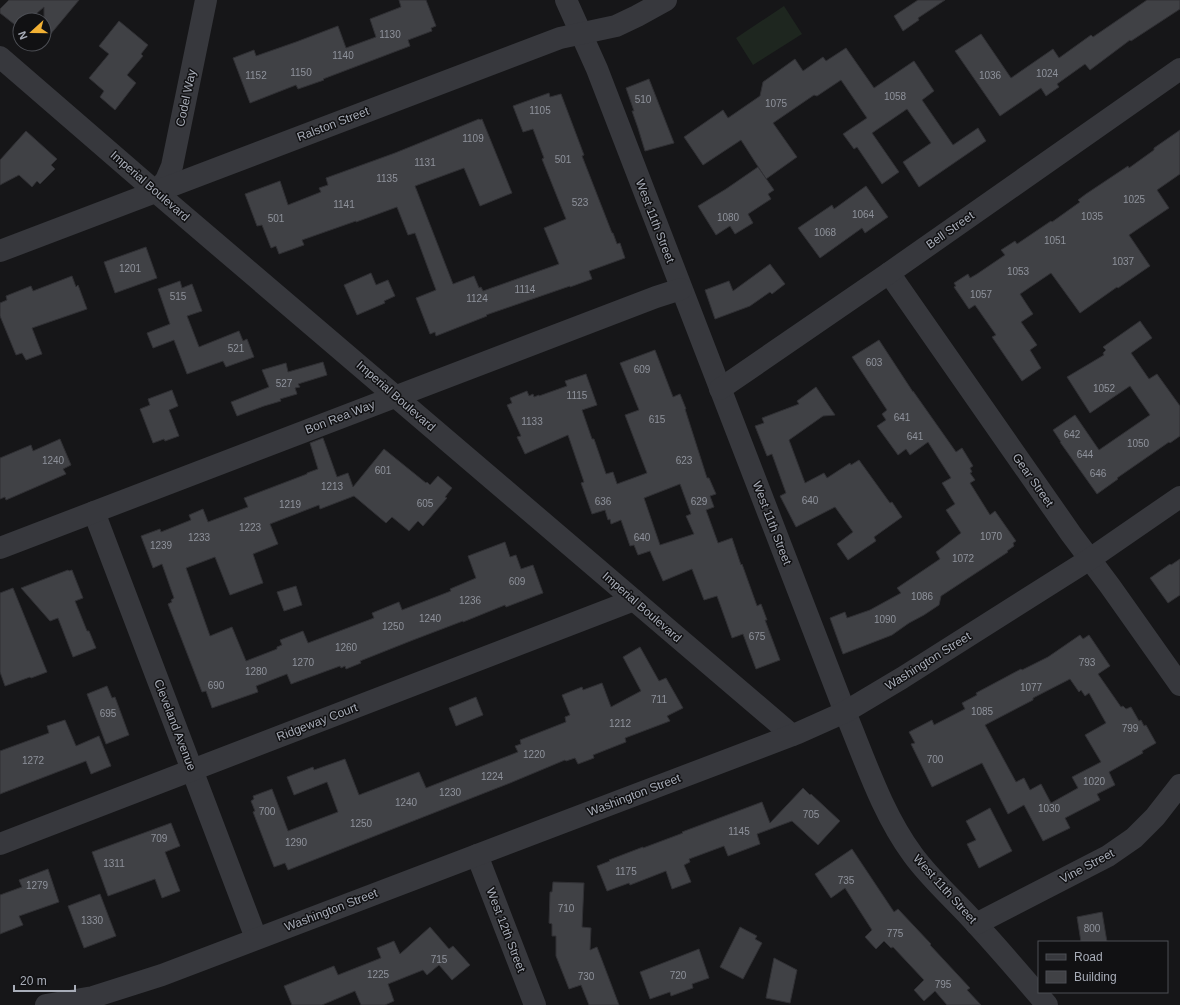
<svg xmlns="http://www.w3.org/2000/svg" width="1180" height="1005" font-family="Helvetica,sans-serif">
<rect width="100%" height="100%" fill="#161618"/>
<!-- green -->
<polygon fill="#1e261f" points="784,6 802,34 753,65 736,38"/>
<!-- building -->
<g fill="#404145" stroke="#303034" fill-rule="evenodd">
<polygon points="9,0 79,0 44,42 44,7 29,20 20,20 19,28 0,13 0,9"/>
<polygon points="399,0 426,0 436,26 431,28 432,31 408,40 410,46 323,79 324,80 298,89 296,85 250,103 233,58 254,50 256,56 296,42 338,26 346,48 376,37 370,19 401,7"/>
<polygon points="918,0 945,0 918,18 919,20 903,31 894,16"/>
<polygon points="1147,0 1180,0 1180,9 1131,41 1130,40 1090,70 1085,64 1057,84 1059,87 1046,96 1041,88 1000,116 955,51 981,34 1011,78 1053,49 1059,58 1091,35 1093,37"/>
<polygon points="119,21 148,45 141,54 143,56 127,75 136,83 115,110 100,97 104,91 89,78 109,54 99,46"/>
<polygon points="846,48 874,88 914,61 934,91 922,100 953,145 978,128 986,141 919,187 903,162 931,143 907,109 872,133 899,172 882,184 857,147 854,149 843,134 867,118 841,80 817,96 814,95 773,123 797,157 766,179 741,140 703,165 684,137 723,110 728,118 760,96 763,82 795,59 803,71 823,57 826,61"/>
<polygon points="649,79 674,143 645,151 638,128 632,111 634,111 626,88"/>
<polygon points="549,93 550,97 561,94 584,155 582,156 612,233 613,233 617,244 620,243 625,258 589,271 592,279 570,287 570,286 486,315 487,316 436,336 435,332 430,334 416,298 436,290 415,233 408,235 397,207 356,222 356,221 302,240 304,245 279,254 276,246 271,248 262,225 257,226 245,194 280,181 288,205 321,192 319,188 328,185 326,178 395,153 479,119 480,120 482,119 512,193 480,206 464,168 415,186 453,284 474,276 479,288 481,287 483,291 559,264 544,228 566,219 542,159 544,158 533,129 523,132 513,106"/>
<polygon points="1180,130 1180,174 1157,190 1169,208 1129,235 1150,266 1118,288 1117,287 1080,313 1051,273 1020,294 1033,314 1021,322 1037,345 1030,350 1041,368 1022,381 992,337 996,335 975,305 969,309 954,287 956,286 954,283 968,274 970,278 977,274 1005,255 1001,250 1015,241 1017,244 1051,221 1052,222 1080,202 1078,200 1086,194 1128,166 1129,168 1154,150 1154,148"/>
<polygon points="26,131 57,159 51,165 55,169 40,184 37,181 32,187 19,175 0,185 0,160"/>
<polygon points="758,167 774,190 768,194 771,199 748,214 753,223 735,234 730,226 716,235 698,206 726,189"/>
<polygon points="866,186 888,217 865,233 862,228 820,258 798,228 832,205 834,209"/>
<polygon points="146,247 157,278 115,293 104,262"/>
<polygon points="770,264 785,284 772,294 770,292 750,306 715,319 705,290 729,281 733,291"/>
<polygon points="371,273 376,285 388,280 395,296 384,301 385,303 357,315 344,285"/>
<polygon points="72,276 76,287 78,285 87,309 32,328 42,354 26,360 22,353 16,355 0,316 0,303 7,300 6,296 31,286 33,291"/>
<polygon points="180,281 182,288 192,284 202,311 187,316 199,347 239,331 243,341 247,339 254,357 226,367 223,361 187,374 174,340 153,348 147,333 170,324 158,289"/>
<polygon points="1140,321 1152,338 1131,353 1149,379 1157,374 1180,406 1180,436 1170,443 1169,442 1117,478 1118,479 1097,494 1060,442 1061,442 1053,430 1075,415 1099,450 1150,415 1130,386 1090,413 1067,377 1104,355 1103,353 1106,350 1103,347"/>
<polygon points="879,340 913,392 913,391 956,452 962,448 973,466 970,468 972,472 970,473 975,480 970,483 990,515 995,511 1016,541 1013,543 1014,546 1007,551 1008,552 941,596 939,605 924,615 909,623 892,635 843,654 830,618 845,612 847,618 870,610 901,593 897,588 940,559 936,552 961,533 946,510 955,504 942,483 951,478 928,442 910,455 906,449 898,455 877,426 886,420 882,414 887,410 852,357"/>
<path d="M655,350L673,397L680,394L686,409H685L707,478H709L716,494L710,496L714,507L706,510L718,543L732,538L741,565L742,564L757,606L761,604L767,620H765L780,660L756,669L743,634L732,638L717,596L704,600L692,569L663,581L650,551L638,555L634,545L630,546L621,520L611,524L610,519L608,520L605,510L592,514L581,483L584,482L568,435L525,454L517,437L521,436L507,405L512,403L510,398L527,391L529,396L533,394L534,397L539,395V396L567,386L565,381L586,374L597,405L582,410L592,439H594L606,474L613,472L617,484L647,473L625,415L639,410L620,363ZM680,484L691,514L686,516L694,534L660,545L644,498Z"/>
<polygon points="323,362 327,375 298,384 300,387 295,388 297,394 280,399 281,401 264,406 237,416 231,402 269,387 262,370 286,363 288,372"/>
<polygon points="816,387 835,415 823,416 789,440 805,483 824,473 827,478 850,463 851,465 859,460 890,503 892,502 902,517 874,537 876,541 848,560 837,544 853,532 835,507 796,527 780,496 786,493 772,454 767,456 755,426 764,423 762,418 799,404 797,401"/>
<polygon points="172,390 178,406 169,410 179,436 165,441 164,439 153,443 140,409 150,405 148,399"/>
<polygon points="323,438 337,477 348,473 353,487 384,449 426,483 427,482 430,485 438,476 452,488 445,497 447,498 423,526 418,521 409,531 392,517 386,523 354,496 320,509 319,505 270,524 278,544 253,554 263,583 230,595 215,557 186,568 210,636 232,627 246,661 277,649 277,647 282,645 280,640 303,631 308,643 374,618 372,613 399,602 402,610 451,591 450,589 476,578 468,556 505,542 510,557 516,555 521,569 533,565 543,593 506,607 505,605 463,622 463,621 413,640 360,661 361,663 346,669 345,666 341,668 340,666 291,684 287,674 256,686 258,692 212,708 206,691 202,692 168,604 172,602 171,600 174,598 162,564 153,568 141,536 160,529 161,532 191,520 189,515 203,509 208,522 248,507 244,498 307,474 307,473 318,469 310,443"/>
<polygon points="60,439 71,465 63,469 66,474 6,500 5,497 0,499 0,458 31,445 33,451"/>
<polygon points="1180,559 1180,595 1168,603 1150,578 1170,564 1171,565"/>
<polygon points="68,570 69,571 72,570 83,598 75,601 87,631 89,631 96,648 73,657 58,618 50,621 21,588"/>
<polygon points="296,586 302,605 284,611 277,592"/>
<polygon points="13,588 47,672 31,678 30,677 5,686 0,672 0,593"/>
<path d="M1080,635L1083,639L1089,635L1110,666L1098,674L1121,707L1123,706L1126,709L1131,707L1139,721L1141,720L1144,726L1146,725L1156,743L1142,751L1143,753L1109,772L1115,785L1097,794L1100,800L1065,818L1070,828L1043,841L1024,805L1008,814L982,763L932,787L911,744L915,743L909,732L932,720L934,725L965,709L962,703L977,695L976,693L1021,669L1022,670L1048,657ZM1070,679L1079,692L1081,690L1085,696L1089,693L1106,723L1085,735L1101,762L1072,777L1078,788L1051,803L1041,784L1030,790L1024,778L1016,782L985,725L1033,700V698Z"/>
<polygon points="640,647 659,681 666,678 683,708 667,716 670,721 625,738 626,742 593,755 594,758 578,764 575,758 566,761 565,760 510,783 288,870 285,863 274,867 253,812 255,811 251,801 254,799 253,796 272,789 288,831 338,812 327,782 294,795 287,777 313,767 314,770 345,759 359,795 419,772 426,788 518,752 515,746 521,744 520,740 566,722 565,717 570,715 562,695 582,687 583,690 602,683 611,707 641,691 623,657"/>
<polygon points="107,686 112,698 115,697 129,735 106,744 87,694"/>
<polygon points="476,697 483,715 456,726 449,708"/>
<polygon points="65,720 76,746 99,736 111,766 91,774 86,761 0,794 0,751 49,733 47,726"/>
<polygon points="803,788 810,795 811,794 840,821 818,845 792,821 757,834 760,844 728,856 724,846 689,859 690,862 684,865 691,882 672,889 666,871 630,885 629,883 607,891 597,866 610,861 609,860 643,847 643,848 683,833 682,832 762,802 770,823"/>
<polygon points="990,808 1012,851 979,868 967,844 976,840 966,821"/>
<polygon points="171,823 180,846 165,852 180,891 162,898 155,879 108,896 92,852"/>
<polygon points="852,849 894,912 898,909 931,944 930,945 970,988 967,990 981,1005 947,1005 935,991 924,1001 914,990 924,980 893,947 891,948 884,941 876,949 865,937 872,930 845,888 831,898 815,874"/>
<polygon points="48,869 59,902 19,916 23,925 0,934 0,895 22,887 19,880"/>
<polygon points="553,882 584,883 582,927 591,928 590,950 597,947 619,1005 589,1005 581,985 569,989 556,956 556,936 552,936 552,924 549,923 550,892 552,892"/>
<polygon points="100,894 116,936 84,948 68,906"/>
<polygon points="1102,912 1107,942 1081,942 1077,917"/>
<polygon points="430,927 449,949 453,946 470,965 452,980 439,965 427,975 423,970 388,984 394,1001 385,1005 361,1005 355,991 322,1005 292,1005 284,986 334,966 338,975 381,958 377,948 394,941 400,954"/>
<polygon points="740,927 757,936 755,939 762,943 743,979 720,967"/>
<polygon points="699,949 709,978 692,984 693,988 671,996 670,992 650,999 640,972"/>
<polygon points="774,958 797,970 790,1003 766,998"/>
</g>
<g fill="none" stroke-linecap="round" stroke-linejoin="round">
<!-- minor -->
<g stroke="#37383d" stroke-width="22">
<path d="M566,0L597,69L845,712C865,760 882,813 913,855C932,881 956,901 977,925C1001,951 1024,978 1047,1005"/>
<polyline points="0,57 156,192 792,735"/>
<polyline points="156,192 166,180 172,166 206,0"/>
<polyline points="0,251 560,38 616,26 637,16 666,0"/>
<polyline points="889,273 1071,534 1110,586 1180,685"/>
<polyline points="720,389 889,273 1180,69"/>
<polyline points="94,512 256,938"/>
<polyline points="0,548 656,297 681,289"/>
<polyline points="0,844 634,600"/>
<polyline points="477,855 535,1005"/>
<polyline points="976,924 1108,856 1134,838 1155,817 1180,785"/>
<polyline points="46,1005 93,997 162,975 798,733 845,712 902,678 1090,559 1180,497"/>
</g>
</g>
<g text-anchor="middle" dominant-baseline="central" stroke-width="3" stroke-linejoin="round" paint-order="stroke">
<!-- number labels -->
<g font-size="10" fill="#8e929b">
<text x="390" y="34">1130</text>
<text x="343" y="55">1140</text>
<text x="301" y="72">1150</text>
<text x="1047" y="73">1024</text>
<text x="256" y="75">1152</text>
<text x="990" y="75">1036</text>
<text x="895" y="96">1058</text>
<text x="643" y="99">510</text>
<text x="776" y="103">1075</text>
<text x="540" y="110">1105</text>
<text x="473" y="138">1109</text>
<text x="563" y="159">501</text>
<text x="425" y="162">1131</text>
<text x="387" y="178">1135</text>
<text x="1134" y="199">1025</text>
<text x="580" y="202">523</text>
<text x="344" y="204">1141</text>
<text x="863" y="214">1064</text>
<text x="1092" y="216">1035</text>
<text x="728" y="217">1080</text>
<text x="276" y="218">501</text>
<text x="825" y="232">1068</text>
<text x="1055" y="240">1051</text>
<text x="1123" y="261">1037</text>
<text x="130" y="268">1201</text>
<text x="1018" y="271">1053</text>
<text x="525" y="289">1114</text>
<text x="981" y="294">1057</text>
<text x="178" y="296">515</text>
<text x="477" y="298">1124</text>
<text x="236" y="348">521</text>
<text x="874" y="362">603</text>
<text x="642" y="369">609</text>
<text x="284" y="383">527</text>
<text x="1104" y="388">1052</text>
<text x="577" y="395">1115</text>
<text x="902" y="417">641</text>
<text x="657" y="419">615</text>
<text x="532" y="421">1133</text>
<text x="1072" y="434">642</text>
<text x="915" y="436">641</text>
<text x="1138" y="443">1050</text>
<text x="1085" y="454">644</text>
<text x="53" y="460">1240</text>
<text x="684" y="460">623</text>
<text x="383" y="470">601</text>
<text x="1098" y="473">646</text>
<text x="332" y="486">1213</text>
<text x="810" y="500">640</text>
<text x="603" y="501">636</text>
<text x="699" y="501">629</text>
<text x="425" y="503">605</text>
<text x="290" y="504">1219</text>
<text x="250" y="527">1223</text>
<text x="991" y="536">1070</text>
<text x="199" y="537">1233</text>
<text x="642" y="537">640</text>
<text x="161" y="545">1239</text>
<text x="963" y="558">1072</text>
<text x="517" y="581">609</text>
<text x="922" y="596">1086</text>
<text x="470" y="600">1236</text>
<text x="430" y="618">1240</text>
<text x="885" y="619">1090</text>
<text x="393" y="626">1250</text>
<text x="757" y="636">675</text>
<text x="346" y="647">1260</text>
<text x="303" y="662">1270</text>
<text x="1087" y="662">793</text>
<text x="256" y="671">1280</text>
<text x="216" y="685">690</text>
<text x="1031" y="687">1077</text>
<text x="659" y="699">711</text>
<text x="982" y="711">1085</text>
<text x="108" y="713">695</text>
<text x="620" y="723">1212</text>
<text x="1130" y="728">799</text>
<text x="534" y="754">1220</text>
<text x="935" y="759">700</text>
<text x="33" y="760">1272</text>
<text x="492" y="776">1224</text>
<text x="1094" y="781">1020</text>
<text x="450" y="792">1230</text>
<text x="406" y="802">1240</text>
<text x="1049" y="808">1030</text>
<text x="267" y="811">700</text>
<text x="811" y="814">705</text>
<text x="361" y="823">1250</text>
<text x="739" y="831">1145</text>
<text x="159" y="838">709</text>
<text x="296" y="842">1290</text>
<text x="114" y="863">1311</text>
<text x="626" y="871">1175</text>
<text x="846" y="880">735</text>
<text x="37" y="885">1279</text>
<text x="566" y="908">710</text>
<text x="92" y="920">1330</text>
<text x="1092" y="928">800</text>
<text x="895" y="933">775</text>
<text x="439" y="959">715</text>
<text x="378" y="974">1225</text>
<text x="678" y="975">720</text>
<text x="586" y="976">730</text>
<text x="943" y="984">795</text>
</g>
<!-- street labels -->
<g font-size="12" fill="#a8adb8" stroke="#111113">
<text transform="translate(186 98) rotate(-78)">Codel Way</text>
<text transform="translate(333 124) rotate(-21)">Ralston Street</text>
<text transform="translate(150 186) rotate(41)">Imperial Boulevard</text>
<text transform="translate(655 221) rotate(69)">West 11th Street</text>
<text transform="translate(950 230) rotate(-35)">Bell Street</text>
<text transform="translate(396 396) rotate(41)">Imperial Boulevard</text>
<text transform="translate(340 417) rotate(-21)">Bon Rea Way</text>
<text transform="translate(1033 480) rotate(55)">Gear Street</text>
<text transform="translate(772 523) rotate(69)">West 11th Street</text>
<text transform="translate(642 607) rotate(41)">Imperial Boulevard</text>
<text transform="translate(928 661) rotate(-32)">Washington Street</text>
<text transform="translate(317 722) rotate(-21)">Ridgeway Court</text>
<text transform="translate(175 725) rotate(69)">Cleveland Avenue</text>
<text transform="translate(634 795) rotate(-21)">Washington Street</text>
<text transform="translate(1087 866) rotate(-28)">Vine Street</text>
<text transform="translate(945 889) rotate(48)">West 11th Street</text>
<text transform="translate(331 910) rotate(-21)">Washington Street</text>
<text transform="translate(506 930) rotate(69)">West 12th Street</text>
</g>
</g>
<!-- legend -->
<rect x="1038" y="941" width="130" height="52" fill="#111113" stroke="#4d4f55"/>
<rect x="1046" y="954" width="20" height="6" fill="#37383d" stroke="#4d4f55"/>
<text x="1074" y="961" font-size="12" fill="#a8adb8">Road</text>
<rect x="1046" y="971" width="20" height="12" fill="#404145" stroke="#4d4f55"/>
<text x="1074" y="981" font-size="12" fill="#a8adb8">Building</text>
<!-- north arrow -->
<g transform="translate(32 32) rotate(249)"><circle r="19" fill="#111113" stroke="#4d4f55"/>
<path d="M0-3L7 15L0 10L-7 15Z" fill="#f2b134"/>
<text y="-6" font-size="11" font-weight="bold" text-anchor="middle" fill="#a8adb8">N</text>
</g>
<!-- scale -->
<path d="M14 985v6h61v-6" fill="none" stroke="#a8adb8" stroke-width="2"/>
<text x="20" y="985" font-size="12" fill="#a8adb8" stroke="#111113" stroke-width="3" paint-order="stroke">20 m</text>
</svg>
